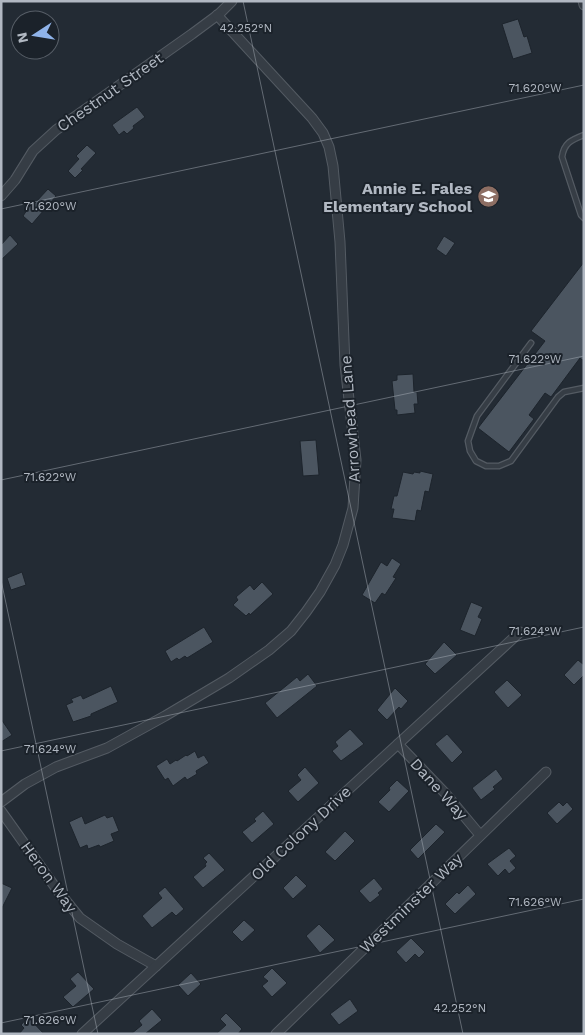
<svg xmlns="http://www.w3.org/2000/svg" width="585" height="1035" font-family="'Work Sans',sans-serif">
<rect width="100%" height="100%" fill="#232b34"/>
<!-- building -->
<g fill="#4b5560" stroke="#1d242c">
<polygon points="518,19 524,37 527,36 532,53 513,59 502,24"/>
<polygon points="137,107 145,117 133,126 134,128 127,134 124,131 119,135 112,125"/>
<polygon points="87,145 96,153 81,169 83,170 75,178 68,171 79,159 76,156"/>
<polygon points="48,189 56,196 32,224 23,216 33,201 35,203"/>
<polygon points="10,235 18,244 1,260 1,245"/>
<polygon points="444,236 455,243 446,256 436,249"/>
<polygon points="584,262 584,361 580,358 551,397 545,393 529,415 534,419 509,452 478,428 545,341 531,331"/>
<polygon points="413,374 414,392 417,392 418,404 414,404 415,413 397,415 397,410 395,410 392,381 397,380 397,375"/>
<polygon points="316,440 319,475 303,476 300,441"/>
<polygon points="420,471 433,474 429,492 425,491 421,511 417,510 415,521 392,518 394,509 391,509 394,496 397,496 403,472 413,474 414,472 420,473"/>
<polygon points="392,558 401,564 393,577 396,578 385,595 382,593 375,603 362,595 381,562 387,566"/>
<polygon points="22,572 26,585 11,590 7,578"/>
<polygon points="262,582 273,594 250,615 249,613 246,616 233,605 238,600 236,597 250,585 254,590"/>
<polygon points="471,602 483,607 478,617 482,619 475,636 460,630"/>
<polygon points="204,627 213,642 187,658 185,656 179,660 177,658 171,662 165,651"/>
<polygon points="444,642 457,655 435,674 425,664"/>
<polygon points="578,660 584,665 584,675 574,685 564,675"/>
<polygon points="308,674 317,686 277,718 265,703 297,677 300,681"/>
<polygon points="507,680 522,695 508,708 494,692"/>
<polygon points="111,686 118,702 91,714 91,716 73,722 66,705 73,702 71,699 81,695 83,699"/>
<polygon points="395,688 408,701 401,709 399,707 387,720 377,710"/>
<polygon points="1,719 12,735 1,742"/>
<polygon points="350,729 364,744 341,761 332,751 338,746 335,742"/>
<polygon points="447,734 463,752 452,763 435,744"/>
<polygon points="195,751 198,758 204,755 209,763 196,771 197,774 187,780 185,777 173,786 168,778 165,780 156,766 167,759 170,764 176,760 177,761 186,755 187,756"/>
<polygon points="305,767 319,783 298,802 288,791 301,780 297,775"/>
<polygon points="496,769 503,779 493,787 495,789 481,800 472,788"/>
<polygon points="397,780 409,791 389,812 378,802 390,790 389,788"/>
<polygon points="559,802 563,806 567,802 573,809 557,824 547,813"/>
<polygon points="263,811 274,824 252,843 242,832 256,821 254,819"/>
<polygon points="105,815 107,818 113,816 119,831 111,834 114,841 100,847 99,845 88,849 87,845 80,848 69,822 82,816 85,824"/>
<polygon points="436,824 445,832 418,859 410,850"/>
<polygon points="345,831 355,841 335,861 325,852"/>
<polygon points="509,848 516,856 510,861 516,868 509,874 505,869 498,876 487,864"/>
<polygon points="209,853 225,870 203,888 193,877 206,866 205,864 207,862 203,858"/>
<polygon points="296,875 307,886 293,899 283,888"/>
<polygon points="374,878 383,889 378,893 380,895 370,903 359,891"/>
<polygon points="1,883 12,888 1,910"/>
<polygon points="468,885 476,894 455,914 445,904 457,892 459,894"/>
<polygon points="165,887 184,909 176,916 172,912 152,928 142,916 162,898 158,893"/>
<polygon points="244,920 255,930 242,942 232,932"/>
<polygon points="319,924 335,940 320,953 306,936"/>
<polygon points="411,938 425,952 419,958 415,954 406,963 396,952"/>
<polygon points="272,968 287,983 272,997 262,986 268,981 263,977"/>
<polygon points="78,972 94,989 73,1007 63,997 76,986 70,979"/>
<polygon points="191,973 201,984 188,996 178,985"/>
<polygon points="350,999 358,1011 339,1025 330,1014"/>
<polygon points="152,1009 162,1020 145,1034 131,1034 142,1025 139,1021"/>
<polygon points="226,1013 242,1029 238,1034 216,1034 226,1025 220,1019"/>
<polygon points="28,1017 44,1034 19,1034 24,1028 21,1025"/>
</g>
<g fill="none" stroke-linecap="round" stroke-linejoin="round">
<defs>
<g id="service">
<path d="M584,135C571,140 564,143 562,157L581,215L584,218"/>
<polyline points="531,343 477,416 468,441 470,451 476,461 486,466 499,466 511,461 558,397 564,392 584,388"/>
</g>
<g id="minor">
<polyline points="583,1 584,5"/>
<polyline points="1,196 15,180 33,151 56,130 192,34 219,14 232,1"/>
<polyline points="398,744 445,793 480,835"/>
<polyline points="1,802 25,784 56,767 107,748 165,716 229,678 269,650 291,631 306,612 320,592 335,565 343,545 353,508 356,460 345,365 340,242 333,166 329,147 323,133 312,118 217,15"/>
<polyline points="1,811 58,891 80,918 117,944 156,966"/>
<polyline points="82,1034 520,632"/>
<polyline points="276,1034 546,772"/>
</g>
</defs>
<!-- service casing -->
<use href="#service" stroke="#545b63" stroke-width="7"/>
<!-- minor casing -->
<use href="#minor" stroke="#545b63" stroke-width="11"/>
<!-- service -->
<use href="#service" stroke="#363d45" stroke-width="4.5"/>
<!-- minor -->
<use href="#minor" stroke="#363d45" stroke-width="9"/>
</g>
<!-- ticks -->
<path fill="none" stroke="#b1b8c2" stroke-width="1" stroke-opacity="0.45" d="M243,1L463,1034M1,209L584,85M1,480L584,356M1,580L98,1034M1,751L584,627M1,1023L584,899"/>
<!-- icons -->
<defs>
<symbol id="school-disc" viewBox="-11 -11 22 22"><circle r="9.5" fill="#8d6e63" stroke="#1b222a"/><path d="M0-5L7-2L0 1L-7-2ZM-4 1L0 2.5L4 1V4Q0 6-4 4Z" fill="#fff"/></symbol>
</defs>
<g fill-rule="evenodd">
<use href="#school-disc" x="476" y="184" width="25" height="25"/>
</g>
<g text-anchor="middle" dominant-baseline="central" stroke-width="4" stroke-linejoin="round" paint-order="stroke">
<!-- street labels -->
<g font-size="16" fill="#b1b8c2" stroke="#1b222a">
<text transform="translate(110 92) rotate(-35)">Chestnut Street</text>
<text transform="translate(350 419) rotate(-94)">Arrowhead Lane</text>
<text transform="translate(439 789) rotate(48)">Dane Way</text>
<text transform="translate(301 833) rotate(-43)">Old Colony Drive</text>
<text transform="translate(49 877) rotate(54)">Heron Way</text>
<text transform="translate(411 903) rotate(-44)">Westminster Way</text>
</g>
<!-- poi labels -->
<g font-size="16" font-weight="bold" fill="#b1b8c2" stroke="#1b222a" text-anchor="end">
<text x="472" y="188">Annie E. Fales<tspan x="472" dy="18">Elementary School</tspan></text>
</g>
</g>
<g font-size="12" text-anchor="middle" fill="#b1b8c2" stroke="#1b222a" stroke-width="4" stroke-linejoin="round" paint-order="stroke">
<text x="246" y="32">42.252°N</text>
<text x="535" y="92">71.620°W</text>
<text x="50" y="210">71.620°W</text>
<text x="535" y="363">71.622°W</text>
<text x="50" y="481">71.622°W</text>
<text x="535" y="635">71.624°W</text>
<text x="50" y="753">71.624°W</text>
<text x="535" y="906">71.626°W</text>
<text x="460" y="1012">42.252°N</text>
<text x="50" y="1024">71.626°W</text>
</g>
<!-- border -->
<rect width="585" height="1035" fill="none" stroke="#b1b8c2" stroke-width="5"/>
<!-- north arrow -->
<g transform="translate(35 35) rotate(258)"><circle r="24" fill="#1b222a" stroke="#575e67"/>
<path d="M0-4L9 19L0 12L-9 19Z" fill="#8fb3e9"/>
<text y="-8" font-size="14" font-weight="bold" text-anchor="middle" fill="#b1b8c2">N</text>
</g>
</svg>
